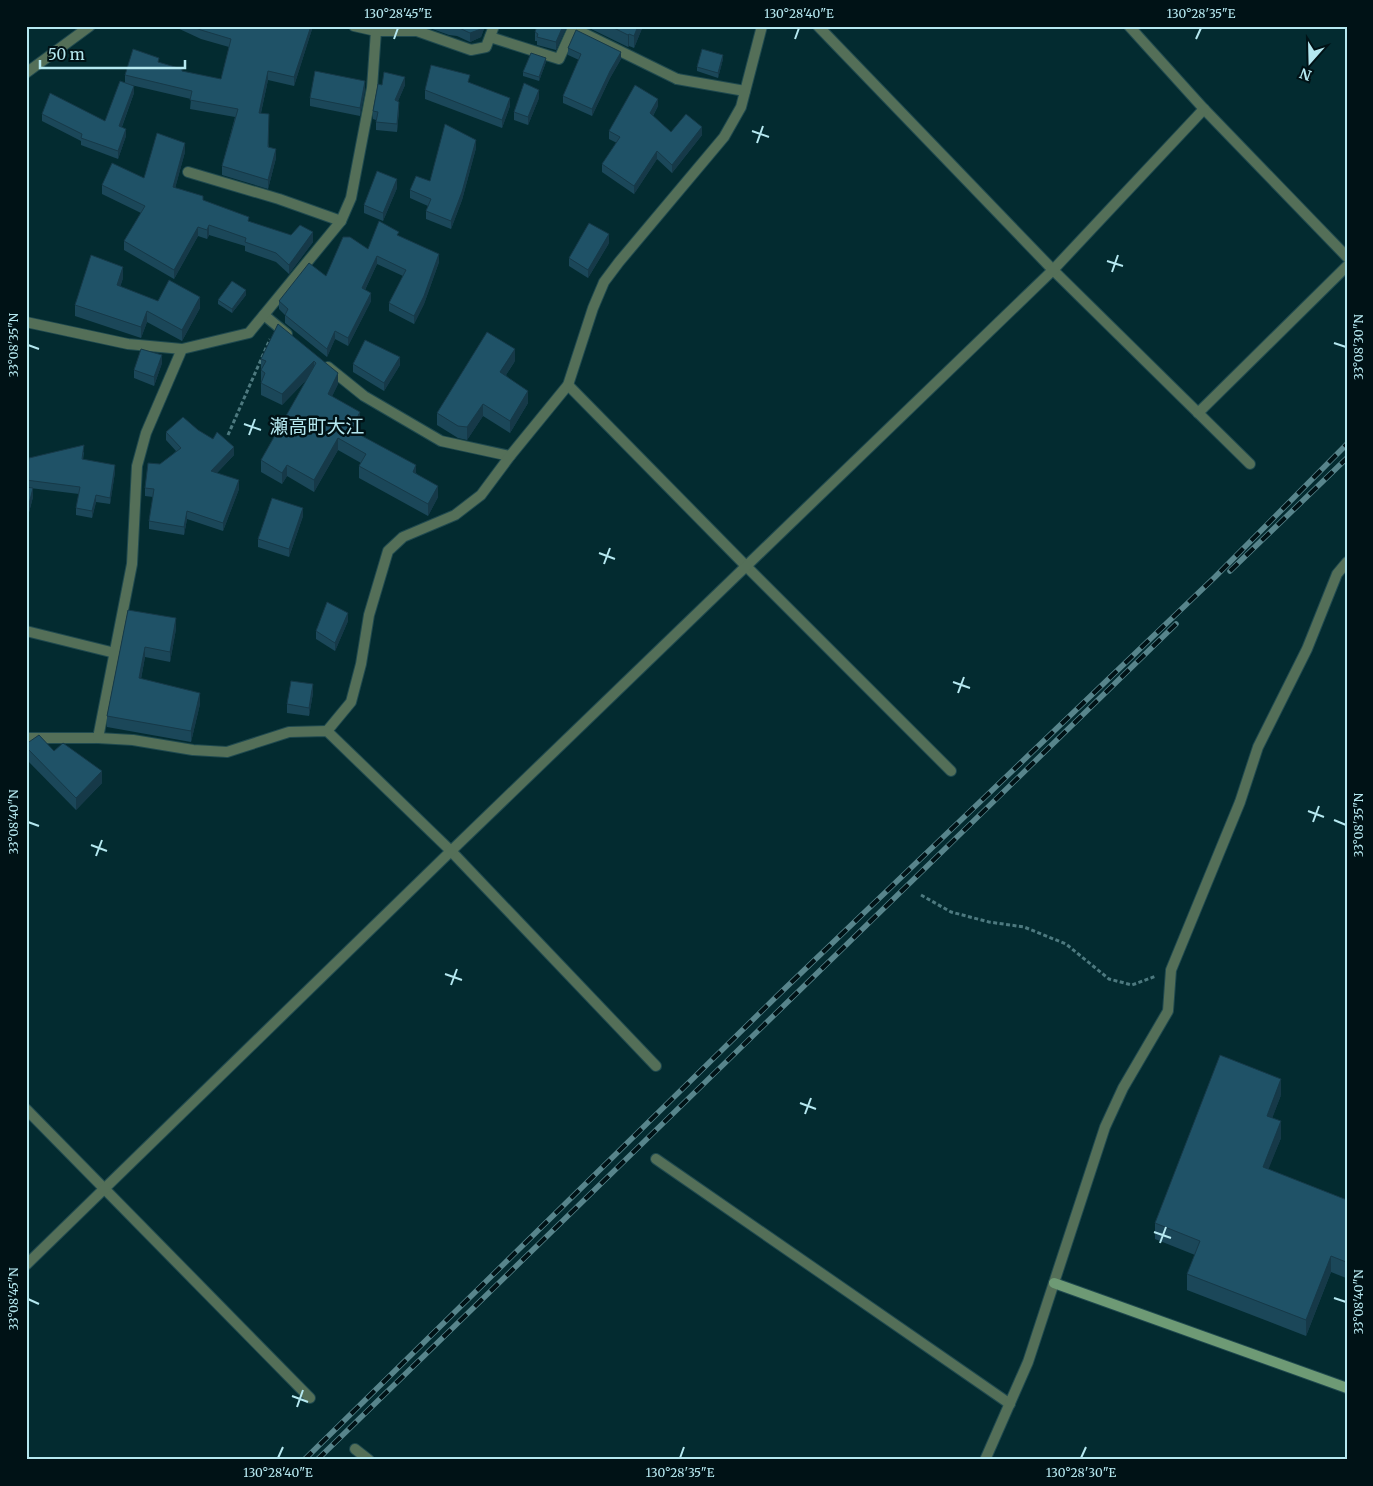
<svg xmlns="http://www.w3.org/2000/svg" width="1373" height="1486" font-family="Merriweather,'Noto Sans JP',serif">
<rect width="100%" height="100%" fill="#032b30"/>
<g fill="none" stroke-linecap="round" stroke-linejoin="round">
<defs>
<g id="lane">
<polyline points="490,37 559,59 573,28 677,79"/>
<polyline points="188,172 279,199 341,221"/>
<polyline points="26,631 115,653"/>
</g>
<g id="street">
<polyline points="354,26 376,31 417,31 471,50 486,47 494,26"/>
<polyline points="818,26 1053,270 1250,464"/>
<polyline points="1129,26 1204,109 1347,257"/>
<polyline points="26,73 90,26"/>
<polyline points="677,79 745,91"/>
<polyline points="264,315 287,334"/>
<polyline points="26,322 128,344 182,349 249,333 341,221 351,198 372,88 376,31"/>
<polyline points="328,367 364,396 441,441 510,456"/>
<polyline points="568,385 746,566 951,771"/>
<polyline points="1198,413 1347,266"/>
<polyline points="327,731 351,702 361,664 369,615 388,551 403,537 455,515 481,495 510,456 568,385 593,308 604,282 619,262 724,137 741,107 762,26"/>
<polyline points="26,738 98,738 133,740 193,750 227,752 289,732 327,731 451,851 656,1066"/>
<polyline points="98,738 132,564 137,466 146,433 182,349"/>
<polyline points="26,1109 310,1398"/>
<polyline points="656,1159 1010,1404"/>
<polyline points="26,1265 451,851 1053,270 1204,109"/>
<polyline points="355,1449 369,1460"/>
<polyline points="985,1460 1028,1362 1105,1127 1123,1088 1168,1011 1171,970 1240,802 1258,747 1307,649 1337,574 1347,562"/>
</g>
<polyline id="secondary" points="1054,1283 1347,1388"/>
</defs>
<!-- lane casing -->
<use href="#lane" stroke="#1f494f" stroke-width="12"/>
<!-- street casing -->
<use href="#street" stroke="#1f494f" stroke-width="12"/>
<!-- secondary casing -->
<use href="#secondary" stroke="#1f494f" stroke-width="12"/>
<!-- path -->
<g stroke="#4d797f" stroke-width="3" stroke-dasharray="4 2.5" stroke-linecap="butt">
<polyline points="228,435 270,339"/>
<polyline points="921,895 951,912 989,922 1024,927 1066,944 1109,979 1132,985 1156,976"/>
</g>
<!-- lane -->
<use href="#lane" stroke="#546f58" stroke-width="10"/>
<!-- street -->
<use href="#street" stroke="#546f58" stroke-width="10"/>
<!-- secondary -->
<use href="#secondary" stroke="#6e9a75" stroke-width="10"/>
<defs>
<g id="rail">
<polyline points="1230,571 1347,458"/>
<polyline points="304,1460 776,997 1215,577 1347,444"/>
<polyline points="317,1460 1176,624"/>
</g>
</defs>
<!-- rail casing -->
<use href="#rail" stroke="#58858c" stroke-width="5.5"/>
<!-- rail -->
<use href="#rail" stroke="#001216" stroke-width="4" stroke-dasharray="11" stroke-linecap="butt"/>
</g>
<!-- wall -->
<g fill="#1b4759">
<polygon points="173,26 313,26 294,86 268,80 261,113 269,147 276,158 268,189 222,175 222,166 235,117 190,109 191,99 131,85 134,93 122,127 126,136 118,159 81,145 81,141 42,121 42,114 105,121 125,83 125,75 159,63 182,72 221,79 229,47 201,39"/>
<polygon points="424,26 485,26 481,37 470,42 457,36 449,35"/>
<polygon points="567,26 556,50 537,45 537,41 535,41 535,32"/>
<polygon points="585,26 643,26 634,48 629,46 628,47"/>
<polygon points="568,48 621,59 610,78 592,116 563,103 563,96 579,60 568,55"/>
<polygon points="723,59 718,78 697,71 697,67"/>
<polygon points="546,62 539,81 523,76 523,72"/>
<polygon points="382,85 405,85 398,101 399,110 397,132 376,130 376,120 373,119 373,111"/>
<polygon points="365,90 360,116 310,106 310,98"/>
<polygon points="425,90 510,106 502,128 425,99"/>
<polygon points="539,98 528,125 514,120 514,112"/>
<polygon points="658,106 653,116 671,132 702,135 672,173 657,159 634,194 602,172 602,164 617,143 609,139 609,131"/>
<polygon points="476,148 462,200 451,229 426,219 426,211 428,206 410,198 410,190 430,181"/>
<polygon points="185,152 175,188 203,200 249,222 313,242 289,274 276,262 245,251 245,246 209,235 207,239 198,236 174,279 124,250 124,241 141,213 102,194 102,185 144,178"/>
<polygon points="397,188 383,221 364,213 364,205"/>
<polygon points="399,236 439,262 424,304 414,324 389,311 389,303 403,276 377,264 365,290 371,301 348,346 335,339 327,357 285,323 285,315 279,309 279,301 326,276 368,249"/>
<polygon points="609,243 588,278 569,266 569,258"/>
<polygon points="123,278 120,287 158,301 200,308 182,341 147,322 141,338 75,316 75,305"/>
<polygon points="246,295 232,313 218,304 218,300"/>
<polygon points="278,324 338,384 332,396 360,424 355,432 416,473 438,497 428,516 359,478 359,466 361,463 338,450 314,492 287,476 282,484 261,472 261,460 307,379 282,405 261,395 261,359"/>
<polygon points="515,361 506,375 528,403 510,433 483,416 467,440 458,438 437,425 437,413"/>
<polygon points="162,363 154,386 134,378 134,370"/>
<polygon points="353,364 400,365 384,391 353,372"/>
<polygon points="198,430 234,455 217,473 239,489 223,531 187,519 184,535 149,529 149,521 153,497 145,496 145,488 176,451 166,440 166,432"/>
<polygon points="84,452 83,460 115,472 110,504 96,502 92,518 76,515 76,508 79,494 30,488 33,497 27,520 26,520 26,480"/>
<polygon points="303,516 289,557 258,547 258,539"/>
<polygon points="128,610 176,629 170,662 145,657 141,679 200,704 191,742 107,727 107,716"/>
<polygon points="348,621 335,651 316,639 316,631"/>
<polygon points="313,693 309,716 287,713 287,704"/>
<polygon points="26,744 54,751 102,783 76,810 26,759"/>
<polygon points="1281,1095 1272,1118 1281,1138 1268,1169 1347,1200 1346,1278 1331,1272 1306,1336 1187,1290 1187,1274 1195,1255 1155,1239 1155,1223"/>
</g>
<!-- shaded-wall -->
<g fill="#163948">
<polygon points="26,26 29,26 26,33"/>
<polygon points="311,26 313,26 294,86 294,77"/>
<polygon points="482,26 485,26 481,37 470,42 470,33"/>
<polygon points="563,26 567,26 556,50 556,42"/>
<polygon points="638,26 643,26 634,48 634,36"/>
<polygon points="629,34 629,46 628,47 628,35"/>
<polygon points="621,52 621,59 610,78 592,116 592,109 610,71"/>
<polygon points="723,55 723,59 718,78 718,73"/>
<polygon points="546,58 546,62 539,81 539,77"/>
<polygon points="268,71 268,80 259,121 259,113"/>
<polygon points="405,77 405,85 395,108 395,100"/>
<polygon points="365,81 365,90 360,116 360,108"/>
<polygon points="134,86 134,93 119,134 119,126"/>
<polygon points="539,90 539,98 528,125 528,117"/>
<polygon points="510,98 510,106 502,128 502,120"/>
<polygon points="658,99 658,106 650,121 650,113"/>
<polygon points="399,102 399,110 397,132 397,124"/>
<polygon points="702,127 702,135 672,173 672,165"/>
<polygon points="126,129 126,136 118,159 118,151"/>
<polygon points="476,140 476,148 462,200 451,229 451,221"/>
<polygon points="185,143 185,152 173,196 173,187"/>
<polygon points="276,149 276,158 268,189 268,180"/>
<polygon points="657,151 657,159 634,194 634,186"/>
<polygon points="397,179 397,188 383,221 383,213"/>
<polygon points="209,225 209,235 207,239 207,230"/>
<polygon points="198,227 198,236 174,279 174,270"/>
<polygon points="313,232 313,242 289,274 289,265"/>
<polygon points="609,234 609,243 588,278 588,270"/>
<polygon points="439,254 439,262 424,304 414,324 414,316"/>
<polygon points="377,256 377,264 362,296 362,288"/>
<polygon points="123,267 123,278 117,296 117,285"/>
<polygon points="246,290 246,295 232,313 232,309"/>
<polygon points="371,293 371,301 348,346 348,338"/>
<polygon points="200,297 200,308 182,341 182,330"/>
<polygon points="147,311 147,322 141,338 141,327"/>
<polygon points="335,331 335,339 327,357 327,349"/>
<polygon points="515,349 515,361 500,384 500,372"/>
<polygon points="162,355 162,363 154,386 154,377"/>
<polygon points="400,357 400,365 384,391 384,383"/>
<polygon points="314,361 314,372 282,405 282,394"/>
<polygon points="338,373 338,384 328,405 328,394"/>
<polygon points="528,391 528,403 510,433 510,421"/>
<polygon points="483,404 483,416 467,440 467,427"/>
<polygon points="360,412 360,424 351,441 351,430"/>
<polygon points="338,438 338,450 314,492 314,480"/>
<polygon points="234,447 234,455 211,479 211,471"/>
<polygon points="115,465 115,472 110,504 110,498"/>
<polygon points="287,465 287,476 282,484 282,473"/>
<polygon points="416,465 416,477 413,472"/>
<polygon points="239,480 239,489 223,531 223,523"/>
<polygon points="438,486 438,497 428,516 428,504"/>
<polygon points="33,488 33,497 27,520 27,512"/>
<polygon points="96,495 96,502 92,518 92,511"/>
<polygon points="303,508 303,516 289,557 289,549"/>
<polygon points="187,511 187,519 184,535 184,527"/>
<polygon points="348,613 348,621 335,651 335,643"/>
<polygon points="176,618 176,629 170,662 170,652"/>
<polygon points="145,647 145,657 139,689 139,678"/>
<polygon points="313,684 313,693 309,716 309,708"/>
<polygon points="200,693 200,704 191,742 191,731"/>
<polygon points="102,771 102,783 76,810 76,798"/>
<polygon points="1281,1079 1281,1095 1267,1132 1267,1116"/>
<polygon points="1281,1121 1281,1138 1263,1183 1263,1167"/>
<polygon points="1331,1256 1331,1272 1306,1336 1306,1320"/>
</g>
<!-- building -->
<g fill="#1f5267" stroke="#163948">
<polygon points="191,26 311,26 294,77 268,71 259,113 269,114 268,147 276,149 268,180 222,166 238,109 190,100 192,91 125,75 133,49 159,58 158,62 182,69 182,71 221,79 231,39 201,30"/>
<polygon points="449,26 482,26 481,29 470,33 457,27"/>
<polygon points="537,26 563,26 556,42 537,37 538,34 535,32"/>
<polygon points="610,26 638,26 634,36 629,34 628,35"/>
<polygon points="576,30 621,52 610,71 592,109 563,96 581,54 568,48"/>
<polygon points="702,49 723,55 718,73 697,67"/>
<polygon points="531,53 546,58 539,77 523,72"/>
<polygon points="431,65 470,75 468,82 510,98 502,120 425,90"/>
<polygon points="315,71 365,81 360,108 310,98"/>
<polygon points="384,72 405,77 395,100 399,102 397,124 376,122 378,112 373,111 378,84 382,85"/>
<polygon points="120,81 134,86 119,126 126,129 118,151 81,138 82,134 42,114 50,93 105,121"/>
<polygon points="524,83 539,90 528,117 514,112"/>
<polygon points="635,85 658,99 650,113 671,132 686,114 702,127 672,165 657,151 634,186 602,164 620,137 609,131"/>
<polygon points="445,124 476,140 462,192 451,221 426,211 431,199 410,190 416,176 430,181"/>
<polygon points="157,133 185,143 173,187 203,196 203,200 249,217 248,221 291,235 300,225 313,232 289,265 276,253 245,242 246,238 209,225 207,230 198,227 174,270 124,241 145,206 102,185 112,163 144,178"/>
<polygon points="377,171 397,179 383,213 364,205"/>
<polygon points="379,221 399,232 397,235 439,254 424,296 414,316 389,303 406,270 377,256 362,288 371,293 348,338 335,331 327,349 285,315 288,309 279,301 309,263 326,276 343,237 350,237 368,249"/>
<polygon points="589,223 609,234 588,270 569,258"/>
<polygon points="91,255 123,267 117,285 158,301 169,280 200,297 182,330 147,311 141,327 75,305"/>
<polygon points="232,281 246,290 232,309 218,300"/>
<polygon points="278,324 338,373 328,394 360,412 351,430 416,465 413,472 438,486 428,504 359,466 366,454 338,438 314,480 287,465 282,473 261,460 316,363 314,361 282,394 261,383 265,373 261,370 266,361 261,359"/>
<polygon points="487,332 515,349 500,372 528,391 510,421 483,404 467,427 458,426 437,413"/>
<polygon points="365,340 400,357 384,383 353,364"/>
<polygon points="141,349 162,355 154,377 134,370"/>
<polygon points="183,417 198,430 213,439 217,432 234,447 211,471 239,480 223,523 187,511 184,527 149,521 154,489 145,488 148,463 160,464 181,448 166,432"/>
<polygon points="84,445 82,459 115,465 110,498 96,495 92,511 76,508 80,487 26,480 29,458"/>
<polygon points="26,487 33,488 27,512 26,511"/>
<polygon points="272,498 303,508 289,549 258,539"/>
<polygon points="327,602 348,613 335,643 316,631"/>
<polygon points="128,610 176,618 170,652 145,647 139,678 200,693 191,731 107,716"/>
<polygon points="291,681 313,684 309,708 287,704"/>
<polygon points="39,735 54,751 63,743 102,771 76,798 26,747 26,744"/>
<polygon points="1220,1055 1281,1079 1267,1116 1281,1121 1263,1167 1347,1200 1347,1260 1346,1262 1331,1256 1306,1320 1187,1274 1200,1241 1155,1223"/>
</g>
<!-- ticks -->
<path fill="none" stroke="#b5e8f0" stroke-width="2" d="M394,39L398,28M795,39L799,28M1196,39L1201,28M752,131L769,137M757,143L763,126M1107,261L1123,266M1112,272L1118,255M1334,343L1346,347M28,345L39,349M244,424L261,430M249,435L255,419M599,553L615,559M604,564L610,548M953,682L970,688M958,693L964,677M1308,811L1324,817M1334,820L1346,825M28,822L39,826M1313,822L1319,806M91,845L107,851M96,856L102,840M445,974L462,980M451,985L457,969M800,1103L816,1109M805,1114L811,1098M1154,1232L1171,1238M1160,1243L1166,1227M1334,1298L1346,1302M28,1299L39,1304M292,1396L308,1402M297,1407L303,1390M278,1458L283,1447M680,1458L684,1447M1081,1458L1086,1447"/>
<g text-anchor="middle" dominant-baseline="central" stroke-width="5" stroke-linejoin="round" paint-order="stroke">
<!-- quarter labels -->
<g font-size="19" fill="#b5e8f0" stroke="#001216">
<text x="317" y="426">瀬高町大江</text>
</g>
</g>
<!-- border -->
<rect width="1373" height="1486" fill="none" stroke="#001216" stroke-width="55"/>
<!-- north arrow -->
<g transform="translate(1310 62) rotate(200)" stroke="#001216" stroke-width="4" paint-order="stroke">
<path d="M0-4L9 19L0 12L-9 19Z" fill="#b5e8f0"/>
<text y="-8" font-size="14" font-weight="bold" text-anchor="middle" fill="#b5e8f0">N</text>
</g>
<!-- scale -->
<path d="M40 60v8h145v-8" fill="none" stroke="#b5e8f0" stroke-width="2.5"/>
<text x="48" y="60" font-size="15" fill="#b5e8f0" stroke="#001216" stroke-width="4" paint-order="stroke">50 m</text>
<rect x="28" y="28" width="1318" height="1430" fill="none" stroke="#b5e8f0" stroke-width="2"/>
<g font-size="12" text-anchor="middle" fill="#b5e8f0">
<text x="398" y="18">130°28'45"E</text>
<text x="799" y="18">130°28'40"E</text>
<text x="1201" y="18">130°28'35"E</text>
<text transform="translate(14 345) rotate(-90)" y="4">33°08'35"N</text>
<text transform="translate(1359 347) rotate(-90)" y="4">33°08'30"N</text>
<text transform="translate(14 822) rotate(-90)" y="4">33°08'40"N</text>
<text transform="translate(1359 825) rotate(-90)" y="4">33°08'35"N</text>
<text transform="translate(14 1299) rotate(-90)" y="4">33°08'45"N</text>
<text transform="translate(1359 1302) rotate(-90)" y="4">33°08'40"N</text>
<text x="278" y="1477">130°28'40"E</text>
<text x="680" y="1477">130°28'35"E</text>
<text x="1081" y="1477">130°28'30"E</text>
</g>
</svg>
